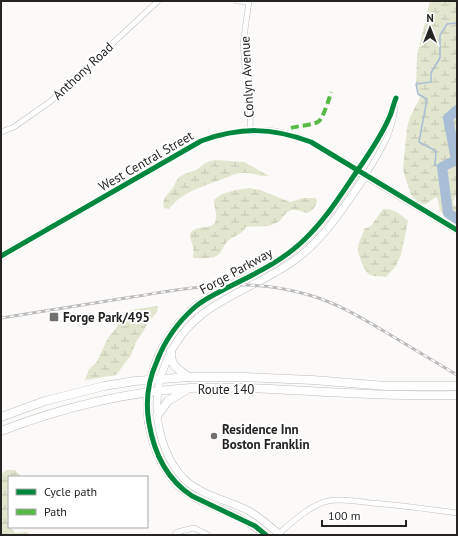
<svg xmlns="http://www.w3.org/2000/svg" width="458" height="536" font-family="'PT Sans',sans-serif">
<defs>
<pattern id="wetland-marsh" width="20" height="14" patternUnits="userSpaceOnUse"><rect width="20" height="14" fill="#e2e6cf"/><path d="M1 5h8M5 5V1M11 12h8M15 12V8" fill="none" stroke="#c2c5b1"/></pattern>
</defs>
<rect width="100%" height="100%" fill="#fbfaf8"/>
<!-- wetland -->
<g fill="url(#wetland-marsh)">
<path d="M430,1H457V195L455,197L453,203L457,209V224C449,220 441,216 439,206C438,202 439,201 436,197L426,204H420L411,195L403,170L407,128L410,117L420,98L416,83L417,56Z"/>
<path d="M215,160L244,162L269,176C262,177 254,173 247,173C235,172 230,177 220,180C201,187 182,192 169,209L164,208C161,198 169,194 174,186C176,182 177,178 181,176C185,173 191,172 196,170C205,164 204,162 215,160Z"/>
<path d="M249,188L260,190L290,202L303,198H315L317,200C316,207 313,210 308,213C303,213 297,209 292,210C285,211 283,219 278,222C269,228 256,226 246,227C240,236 237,234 229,240C225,243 223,249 220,253C214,260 201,258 193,258C193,255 194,251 193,248C193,244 190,240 190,236C192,222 214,233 216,219C217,215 214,205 214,200C223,191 237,190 249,188Z"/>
<path d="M383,209C393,208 401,214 408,221L401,255L396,266L386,277C381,276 374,277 370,275C364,272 357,252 358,247C359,240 363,236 364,229L371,226Z"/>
<polygon points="158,306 157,312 147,324 143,332 136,342 131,355 116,375 85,380 89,369 96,363 108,338 117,327 121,316 130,310"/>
<polygon points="6,470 14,470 22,477 9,477 9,527 16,533 27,532 30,535 1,535 1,475"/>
</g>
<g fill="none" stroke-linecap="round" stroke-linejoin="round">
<!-- stream -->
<polyline stroke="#a8bed7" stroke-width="1.5" points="442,167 435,165 436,151 419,142 427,99 418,94 416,84 431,82 431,73 440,58 440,35 447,24 457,23 457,18"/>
<!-- river -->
<polyline stroke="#a8bed7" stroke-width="10" points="457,110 448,118 456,160 442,167 448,213 457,219"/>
<defs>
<g id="street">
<polyline points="237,1 249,2"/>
<polyline points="249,1 243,44 245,66 249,80 251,94 250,130"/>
<polyline points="1,132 14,127 51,101 158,1"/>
<path d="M366,175C380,151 392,135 395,107"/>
<path d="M6,252L201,141C237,128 275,124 311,142C327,150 342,161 358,171C374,146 386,126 396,98"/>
<polyline points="175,535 177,532 194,528 208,535"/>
<path d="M277,535C291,523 310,505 328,501C341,498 358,501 371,503C400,505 428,509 457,513"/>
</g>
<g id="secondary">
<path d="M266,535C254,526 241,518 227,512C209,504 189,498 175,482C154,459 144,422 148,392C152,360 171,326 196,306C224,284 260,275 288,254C318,232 337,201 358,171L457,230"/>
<path d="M280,535C270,526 261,518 249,511C228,500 202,496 184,479C167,461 158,435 157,410C156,393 160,376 167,360C194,298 251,294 299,257C327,235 346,204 366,175"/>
</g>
<g id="primary">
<path d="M171,351C170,366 178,369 189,377"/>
<polyline points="157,416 168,401 186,390"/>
<polyline points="1,417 45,401 104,386 135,381 189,377 245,377 313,380 386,386 457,386"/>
<path d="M1,431C61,408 125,392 190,388C229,386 269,389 308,391C358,394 407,396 457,395"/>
</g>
</defs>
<!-- street casing -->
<use href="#street" stroke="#bebebd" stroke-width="6"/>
<!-- secondary casing -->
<use href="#secondary" stroke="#bebebd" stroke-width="8"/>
<!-- primary casing -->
<use href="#primary" stroke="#bebebd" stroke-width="9"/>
<!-- street -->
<use href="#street" stroke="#fefefe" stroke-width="5"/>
<!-- secondary -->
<use href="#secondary" stroke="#fefefe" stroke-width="7"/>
<!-- primary -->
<use href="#primary" stroke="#fefefe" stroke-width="8"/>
<defs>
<path id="rail" d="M1,318C45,311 89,304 132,297C196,287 245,276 309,295C337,303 362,318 387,333C410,347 434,361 457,375"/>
</defs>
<!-- rail casing -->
<use href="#rail" stroke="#bcbbbb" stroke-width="3"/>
<!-- rail -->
<use href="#rail" stroke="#fff" stroke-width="1.5" stroke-dasharray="4.5" stroke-linecap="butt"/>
<!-- quiet -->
<path stroke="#58b947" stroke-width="4" stroke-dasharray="8 4" stroke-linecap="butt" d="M291,128C297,126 315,125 319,121C323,118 330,97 331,92"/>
<defs>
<g id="cycleway">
<path d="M1,256L201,141C240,127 271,127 311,142L457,230"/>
<path d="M266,535L255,526L192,496C166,479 154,453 149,423C145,401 148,381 157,361C165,340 178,322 195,307C203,300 213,295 223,290C252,275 282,262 305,239C324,221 338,199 353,177C366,158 380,139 389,118C392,112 393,105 396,98"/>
</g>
</defs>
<!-- cycleway casing -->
<use href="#cycleway" stroke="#fff" stroke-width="8"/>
<!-- cycleway -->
<use href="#cycleway" stroke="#00873e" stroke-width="5"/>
</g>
<!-- markers -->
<g fill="#706f6e" stroke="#fff" stroke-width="1.5">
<rect x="49" y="312" width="10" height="10" rx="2"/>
<circle cx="214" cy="436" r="4"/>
</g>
<g text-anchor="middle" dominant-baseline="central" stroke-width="4" stroke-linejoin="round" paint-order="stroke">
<!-- street labels -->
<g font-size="13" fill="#252423" stroke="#fff">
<text transform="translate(83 71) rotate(-43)">Anthony Road</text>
<text transform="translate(247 77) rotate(-93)">Conlyn Avenue</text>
<text transform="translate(146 161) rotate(-30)">West Central Street</text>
<text transform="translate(236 271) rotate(-29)">Forge Parkway</text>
<text x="226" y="389">Route 140</text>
</g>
<!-- poi labels -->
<g font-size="13" font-weight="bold" fill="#252423" stroke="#fff" text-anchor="start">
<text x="63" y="317">Forge Park/495</text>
<text x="222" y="429">Residence Inn<tspan x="222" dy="15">Boston Franklin</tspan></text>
</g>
</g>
<!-- border -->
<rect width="458" height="536" fill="none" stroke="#252423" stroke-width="4"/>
<!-- legend -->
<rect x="8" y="476" width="140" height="52" fill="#ffffff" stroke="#a8a7a7"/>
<rect x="16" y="489" width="20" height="6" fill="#00873e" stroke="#a8a7a7"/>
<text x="44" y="496" font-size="12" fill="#252423">Cycle path</text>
<rect x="16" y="509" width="20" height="6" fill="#58b947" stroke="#a8a7a7"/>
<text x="44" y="516" font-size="12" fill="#252423">Path</text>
<!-- north arrow -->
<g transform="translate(430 28)" stroke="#ffffff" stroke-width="3" paint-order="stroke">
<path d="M0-3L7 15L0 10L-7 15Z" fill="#252423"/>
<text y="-6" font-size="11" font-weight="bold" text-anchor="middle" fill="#252423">N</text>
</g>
<!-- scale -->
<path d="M322 520v6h84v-6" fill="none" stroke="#252423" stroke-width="2"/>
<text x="328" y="520" font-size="12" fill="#252423" stroke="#ffffff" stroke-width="3" paint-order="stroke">100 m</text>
</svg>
